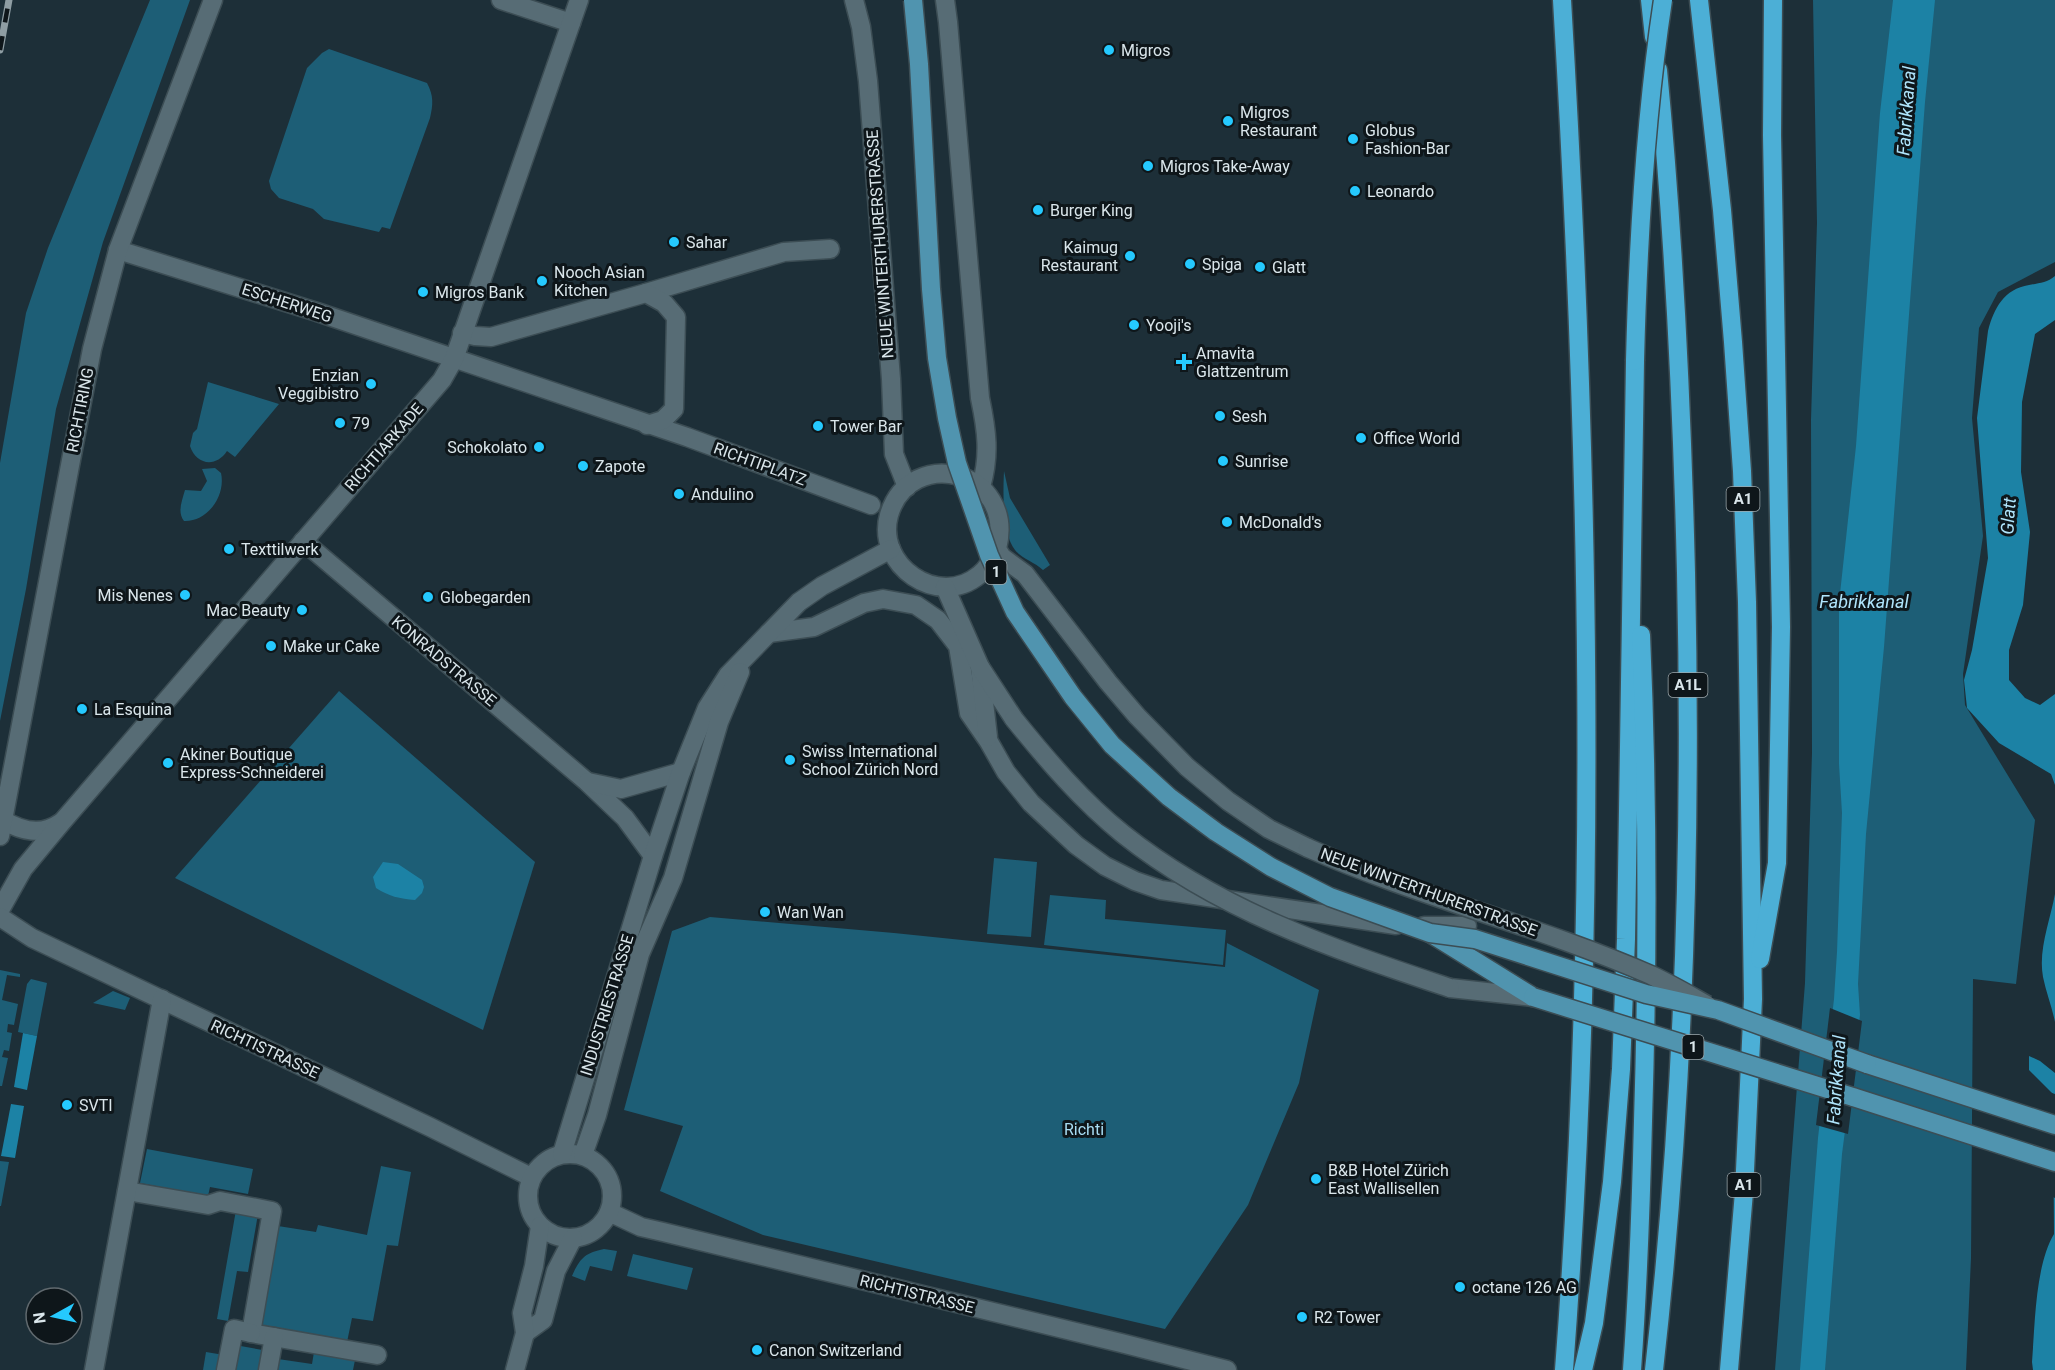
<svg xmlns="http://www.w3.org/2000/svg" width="2055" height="1370" font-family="Roboto,sans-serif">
<rect width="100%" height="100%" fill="#1d2f38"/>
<!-- green -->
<g fill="#1d5e76">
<polygon points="150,0 190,0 103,242 56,409 26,589 0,721 0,463 26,313 48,248"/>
<polygon points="1813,0 2055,0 2055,262 1998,292 1979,328 1972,418 1983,536 1963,674 1965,705 2035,820 2016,984 1973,979 1971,1258 1966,1370 1775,1370 1805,983 1812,753 1811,420 1817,223"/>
<path d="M329,49L427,83C434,96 433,105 430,118L390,229L382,227L379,232L324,219L313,209L279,198L271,189L269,181L307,68L322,53Z"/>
<path d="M208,382L279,404L235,457L227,451C216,468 196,465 190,446L193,433L197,429Z"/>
<path d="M215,468L221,473C226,495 208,522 184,521C177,512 182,501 185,490L201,491L207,481L202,469Z"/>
<path d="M1004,471L1010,498L1050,565L1043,570C1035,562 1022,559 1015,550C1002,534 1003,492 1004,471Z"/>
<polygon points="339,691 535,862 483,1030 175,878"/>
<polygon points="994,858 1037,862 1031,937 987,934"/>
<polygon points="1050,895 1106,900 1105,919 1226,930 1223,965 1044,945"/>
<polygon points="710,917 894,933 1225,967 1227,943 1319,990 1299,1083 1248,1205 1165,1329 763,1235 660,1191 683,1126 624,1110 672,931"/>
<polygon points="0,970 20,974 20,977 7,975 2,1000 18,1004 14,1025 8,1024 7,1032 12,1033 9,1051 4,1050 2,1057 8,1058 2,1086 0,1086"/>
<polygon points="31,979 47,983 37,1036 18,1032 27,984"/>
<polygon points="113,991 130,998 125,1010 93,1003"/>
<polygon points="147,1149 253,1169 248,1194 210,1187 208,1196 140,1183"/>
<polygon points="0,1161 9,1162 1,1206 0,1206"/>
<polygon points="381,1166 411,1172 398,1246 387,1245 373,1321 352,1318 347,1342 260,1328 278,1226 316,1232 318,1225 367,1235"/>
<polygon points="236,1210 258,1214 248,1272 237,1271 228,1321 217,1319"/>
<path d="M604,1249L617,1251L612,1271L590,1266L585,1281L572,1276C580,1258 585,1253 604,1249Z"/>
<polygon points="633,1254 693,1268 687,1290 627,1276"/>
<polygon points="235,1345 268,1351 264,1370 231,1370"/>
<polygon points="206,1352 224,1355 221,1370 203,1370"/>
<polygon points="314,1352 355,1360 353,1370 276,1370 278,1359 312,1364"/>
</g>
<!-- water -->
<g fill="#1c82a5">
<polygon points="1893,0 1935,0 1925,102 1884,647 1866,834 1858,984 1860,1015 1842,1154 1825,1370 1800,1370 1818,1138 1834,999 1837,952 1842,813 1839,764 1839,603 1856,446 1880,113"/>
<path d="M2055,276V320L2035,334L2022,402L2021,472L2030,532L2023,605L2009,650V680L2025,698L2040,705L2055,694V785L2051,774L1999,743L1967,708L1964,680L1972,650L1988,558L1977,418L1988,331C1994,308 2004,289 2029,285C2039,283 2047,283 2055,276Z"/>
<path d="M383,862L398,864L422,880L424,887L422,893L415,900C400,899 388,896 376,888L373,877Z"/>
<path d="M2055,894V1022C2052,1007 2046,992 2043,977C2038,950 2050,921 2055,894Z"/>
<polygon points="23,1033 37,1036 27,1090 14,1087"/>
<path d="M2029,1056L2040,1061L2055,1073V1370H2033L2032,1362C2035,1325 2035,1266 2054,1234L2053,1094L2029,1070Z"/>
<polygon points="11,1104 24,1106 15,1158 1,1156"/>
</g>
<!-- pier -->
<g fill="#1d2f38">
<polygon points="1830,1008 1862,1021 1848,1134 1816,1125"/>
<polygon points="2046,1091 2055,1094 2055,1198 2051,1196 2050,1095"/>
</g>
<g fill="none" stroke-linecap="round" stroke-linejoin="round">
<defs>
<g id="street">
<polyline points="501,0 571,23"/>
<polyline points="118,250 317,312 687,437 871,505"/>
<polyline points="646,293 784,252 830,249"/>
<polyline points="462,333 475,336 491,337 646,293 664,303 676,317 674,409 663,420 647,425"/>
<polyline points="303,541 586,781 625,818 653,856"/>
<polyline points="769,633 814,627 864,603 883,599 916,605 938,620 958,646 969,713 989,742 1006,772 1031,803 1076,845 1105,866 1135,881 1161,890 1396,925"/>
<polyline points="980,667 988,737"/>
<polyline points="588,782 621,789 681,772"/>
<path d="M3,820C21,831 42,836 60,823"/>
<polyline points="0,836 92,349 118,250 213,0"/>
<polyline points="0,910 23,869 62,822 442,380 454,359 579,0"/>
<polyline points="0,917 32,938 430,1127 531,1177"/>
<polyline points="1424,926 1467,926"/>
<polyline points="127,1191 208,1205 220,1201 272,1211 251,1333 377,1355"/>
<polyline points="609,1212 641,1227 663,1232 1121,1343 1227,1370"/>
<polyline points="94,1370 162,999"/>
<polyline points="226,1370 234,1329 251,1333"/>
<polyline points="268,1370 274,1337"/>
</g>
<g id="secondary">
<polyline points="854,0 861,27 868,81 891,379 894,454 907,487"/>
<path d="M945,0L948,22L980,398C987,431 990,455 981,487"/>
<path d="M997,549C992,559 988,568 979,575C938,609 875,565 889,515C910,444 1017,470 997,549L1002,557L1025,574L1108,682L1137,716L1187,767L1228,801L1269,829L1308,848"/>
<polyline points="945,587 980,667 1014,719"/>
<polyline points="1450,988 1533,997"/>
<circle cx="570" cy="1196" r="42"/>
<polyline points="562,1154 653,856 681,772 707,708 728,675 799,602 822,586 891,549"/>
<polyline points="583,1155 597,1115 640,954 673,878 719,722 740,672"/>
<polyline points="525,1333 543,1320 556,1271 573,1238"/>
<polyline points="515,1370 525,1333 522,1313 534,1266 540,1226"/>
</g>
<g id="primary">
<polyline points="1430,933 1533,997"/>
<polyline points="1867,1064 2055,1125"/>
<polyline points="1853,1097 2055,1162"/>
</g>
<g id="highway">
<path d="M1562,0C1589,456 1599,914 1564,1370"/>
<polyline points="1650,0 1654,37"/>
<polyline points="1699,0 1722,210 1733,342 1742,471 1747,602 1753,999 1744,1192 1729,1370"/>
<polyline points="1760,959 1777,863 1781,627 1772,135 1773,0"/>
<polyline points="1583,1370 1594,1323 1612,1182 1621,1069 1626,939 1635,361"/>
<path d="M1632,1370C1638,1287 1641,1204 1643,1121C1648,959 1648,797 1641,635"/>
<path d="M1654,1370C1684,1106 1692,839 1686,573C1682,405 1674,238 1658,70"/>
</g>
</defs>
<!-- street casing -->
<use href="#street" stroke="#3c4d54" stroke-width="21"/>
<!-- secondary casing -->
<use href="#secondary" stroke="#3c4d54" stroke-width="21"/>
<!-- primary casing -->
<use href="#primary" stroke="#3c4d54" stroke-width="21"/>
<!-- highway casing -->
<use href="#highway" stroke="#3c4d54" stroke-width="21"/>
<!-- street -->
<use href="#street" stroke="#576c75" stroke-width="18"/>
<!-- secondary -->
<use href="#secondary" stroke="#576c75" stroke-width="18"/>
<!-- primary -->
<use href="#primary" stroke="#5094af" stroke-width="18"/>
<!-- highway -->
<use href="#highway" stroke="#4cafd6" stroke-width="18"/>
<defs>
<polyline id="rail" points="0,50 9,0"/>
</defs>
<!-- rail casing -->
<use href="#rail" stroke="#8e9da3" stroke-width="7"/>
<!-- rail -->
<use href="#rail" stroke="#0e161a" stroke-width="4.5" stroke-dasharray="14" stroke-linecap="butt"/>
<defs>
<g id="secondary-bridge">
<path d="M1014,719C1047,760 1082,801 1123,834C1221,912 1334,949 1450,988"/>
<path d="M1308,848C1419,897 1539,926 1651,975C1670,984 1689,995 1707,1005"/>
</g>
<g id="primary-bridge">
<polyline points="913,0 919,64 931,289 937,358 947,418 957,463 989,555 1015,612 1073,697 1112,745 1169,797 1216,832 1271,867 1330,897 1430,933 1475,939 1646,994 1718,1010 1867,1064"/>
<polyline points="1533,997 1853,1097"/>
</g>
<path id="highway-bridge" d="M1635,361C1638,240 1645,119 1663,0"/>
</defs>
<!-- secondary-bridge casing -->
<use href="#secondary-bridge" stroke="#3c4d54" stroke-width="21" stroke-linecap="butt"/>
<!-- primary-bridge casing -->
<use href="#primary-bridge" stroke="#3c4d54" stroke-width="21" stroke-linecap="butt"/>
<!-- highway-bridge casing -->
<use href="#highway-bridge" stroke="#3c4d54" stroke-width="21" stroke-linecap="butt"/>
<!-- secondary-bridge -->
<use href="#secondary-bridge" stroke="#576c75" stroke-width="18"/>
<!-- primary-bridge -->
<use href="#primary-bridge" stroke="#5094af" stroke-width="18"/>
<!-- highway-bridge -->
<use href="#highway-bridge" stroke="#4cafd6" stroke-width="18"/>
</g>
<!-- markers -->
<g fill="#25c9fe" stroke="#0e161a" stroke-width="2">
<circle cx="1109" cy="50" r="6"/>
<circle cx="1228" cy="121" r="6"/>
<circle cx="1353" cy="139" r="6"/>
<circle cx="1148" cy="166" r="6"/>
<circle cx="1355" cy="191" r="6"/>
<circle cx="1038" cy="210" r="6"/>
<circle cx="674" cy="242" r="6"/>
<circle cx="1130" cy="256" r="6"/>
<circle cx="1190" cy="264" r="6"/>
<circle cx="1260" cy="267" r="6"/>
<circle cx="542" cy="281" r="6"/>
<circle cx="423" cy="292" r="6"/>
<circle cx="1134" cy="325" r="6"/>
<path d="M1181 353h6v6h6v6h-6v6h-6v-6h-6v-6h6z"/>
<circle cx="371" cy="384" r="6"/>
<circle cx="1220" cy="416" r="6"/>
<circle cx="340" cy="423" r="6"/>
<circle cx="818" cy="426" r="6"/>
<circle cx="1361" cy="438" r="6"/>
<circle cx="539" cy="447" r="6"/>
<circle cx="1223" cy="461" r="6"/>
<circle cx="583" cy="466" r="6"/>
<circle cx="679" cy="494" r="6"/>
<circle cx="1227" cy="522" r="6"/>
<circle cx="229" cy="549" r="6"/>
<circle cx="185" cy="595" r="6"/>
<circle cx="428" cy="597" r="6"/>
<circle cx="302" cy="610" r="6"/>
<circle cx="271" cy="646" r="6"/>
<circle cx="82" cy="709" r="6"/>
<circle cx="790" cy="760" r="6"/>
<circle cx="168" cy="763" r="6"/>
<circle cx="765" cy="912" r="6"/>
<circle cx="67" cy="1105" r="6"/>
<circle cx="1316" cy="1179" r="6"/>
<circle cx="1460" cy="1287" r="6"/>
<circle cx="1302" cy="1317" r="6"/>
<circle cx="757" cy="1350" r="6"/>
</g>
<g text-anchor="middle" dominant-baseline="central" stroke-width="6" stroke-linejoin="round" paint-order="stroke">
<!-- shield labels -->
<g fill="#0e161a" stroke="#9da8ac" stroke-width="1.5">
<rect x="1726.5" y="487" width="33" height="24" rx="4.5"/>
<rect x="985.5" y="560" width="21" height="24" rx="4.5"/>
<rect x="1668.5" y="673" width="39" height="24" rx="4.5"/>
<rect x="1682.5" y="1035" width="21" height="24" rx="4.5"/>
<rect x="1727.5" y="1173" width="33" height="24" rx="4.5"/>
</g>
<g font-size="15" font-weight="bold" fill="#dae6eb">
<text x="1743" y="499">A1</text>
<text x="996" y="572">1</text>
<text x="1688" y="685">A1L</text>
<text x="1693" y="1047">1</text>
<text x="1744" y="1185">A1</text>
</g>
<!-- poi labels -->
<g font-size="16" fill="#dae6eb" stroke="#0e161a" text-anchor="start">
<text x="1121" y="50">Migros</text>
<text x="1240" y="112">Migros<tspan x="1240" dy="18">Restaurant</tspan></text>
<text x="1365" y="130">Globus<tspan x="1365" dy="18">Fashion-Bar</tspan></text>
<text x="1160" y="166">Migros Take-Away</text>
<text x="1367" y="191">Leonardo</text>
<text x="1050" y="210">Burger King</text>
<text x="686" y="242">Sahar</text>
<text x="1118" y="247" text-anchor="end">Kaimug<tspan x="1118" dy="18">Restaurant</tspan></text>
<text x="1202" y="264">Spiga</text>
<text x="1272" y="267">Glatt</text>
<text x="554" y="272">Nooch Asian<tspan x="554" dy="18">Kitchen</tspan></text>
<text x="435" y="292">Migros Bank</text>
<text x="1146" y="325">Yooji's</text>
<text x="1196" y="353">Amavita<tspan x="1196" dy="18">Glattzentrum</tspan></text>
<text x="359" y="375" text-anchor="end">Enzian<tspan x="359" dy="18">Veggibistro</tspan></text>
<text x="1232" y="416">Sesh</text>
<text x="352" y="423">79</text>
<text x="830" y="426">Tower Bar</text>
<text x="1373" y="438">Office World</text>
<text x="527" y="447" text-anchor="end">Schokolato</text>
<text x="1235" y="461">Sunrise</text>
<text x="595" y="466">Zapote</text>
<text x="691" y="494">Andulino</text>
<text x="1239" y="522">McDonald's</text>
<text x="241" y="549">Texttilwerk</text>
<text x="173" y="595" text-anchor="end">Mis Nenes</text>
<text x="440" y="597">Globegarden</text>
<text x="290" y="610" text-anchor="end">Mac Beauty</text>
<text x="283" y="646">Make ur Cake</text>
<text x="94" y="709">La Esquina</text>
<text x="802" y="751">Swiss International<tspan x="802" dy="18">School Zürich Nord</tspan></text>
<text x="180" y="754">Akiner Boutique<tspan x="180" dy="18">Express-Schneiderei</tspan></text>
<text x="777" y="912">Wan Wan</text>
<text x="79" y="1105">SVTI</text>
<text x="1328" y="1170">B&amp;B Hotel Zürich<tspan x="1328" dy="18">East Wallisellen</tspan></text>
<text x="1472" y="1287">octane 126 AG</text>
<text x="1314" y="1317">R2 Tower</text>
<text x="769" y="1350">Canon Switzerland</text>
</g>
<!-- street labels -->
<g font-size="16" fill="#dae6eb" stroke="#0e161a">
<text transform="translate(880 244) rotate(-94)">NEUE WINTERTHURERSTRASSE</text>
<text transform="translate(287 303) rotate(18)">ESCHERWEG</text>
<text transform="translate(80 410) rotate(-79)">RICHTIRING</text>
<text transform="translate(384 447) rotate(-49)">RICHTIARKADE</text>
<text transform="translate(760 464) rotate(20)">RICHTIPLATZ</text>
<text transform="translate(444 661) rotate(40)">KONRADSTRASSE</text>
<text transform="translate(1429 892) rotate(20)">NEUE WINTERTHURERSTRASSE</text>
<text transform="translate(607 1005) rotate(-73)">INDUSTRIESTRASSE</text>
<text transform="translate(265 1049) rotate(25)">RICHTISTRASSE</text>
<text transform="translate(917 1294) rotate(14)">RICHTISTRASSE</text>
</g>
<!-- park labels -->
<g font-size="16" fill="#a8ddf4" stroke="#0e161a">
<text x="1084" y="1129">Richti</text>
</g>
<!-- water labels -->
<g font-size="18" font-style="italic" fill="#afe4fb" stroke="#0e161a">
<text transform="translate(1906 111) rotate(-86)">Fabrikkanal</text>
<text transform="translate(2008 516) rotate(-86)">Glatt</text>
<text x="1864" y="601">Fabrikkanal</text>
<text transform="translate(1836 1080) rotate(-86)">Fabrikkanal</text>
</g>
</g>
<!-- north arrow -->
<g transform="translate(54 1316) rotate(262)"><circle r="28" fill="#0e161a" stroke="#60696e" stroke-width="1.5"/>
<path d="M0-4.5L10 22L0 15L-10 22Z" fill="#25c9fe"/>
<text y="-9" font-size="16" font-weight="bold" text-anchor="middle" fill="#dae6eb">N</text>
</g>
</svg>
